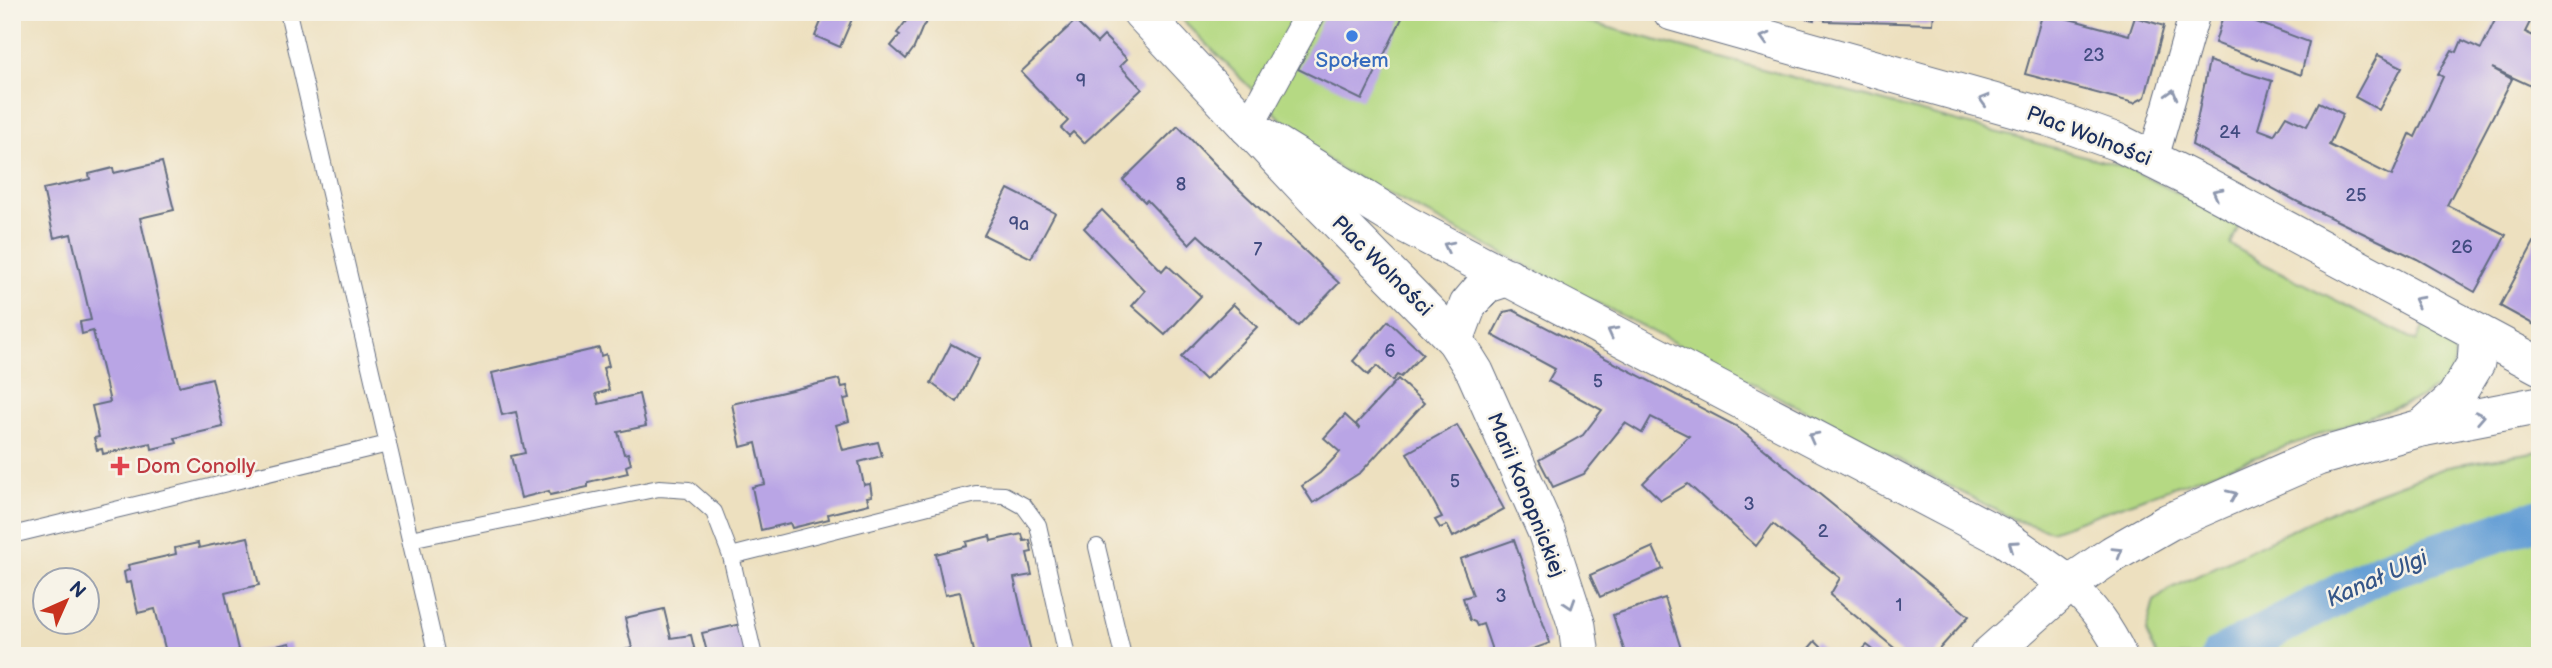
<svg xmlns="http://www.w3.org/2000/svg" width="2552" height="668" font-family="'Balsamiq Sans',sans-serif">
<rect width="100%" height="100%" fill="#f7f3e8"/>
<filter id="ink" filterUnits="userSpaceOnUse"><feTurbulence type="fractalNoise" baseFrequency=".0143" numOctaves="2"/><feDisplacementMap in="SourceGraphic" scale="14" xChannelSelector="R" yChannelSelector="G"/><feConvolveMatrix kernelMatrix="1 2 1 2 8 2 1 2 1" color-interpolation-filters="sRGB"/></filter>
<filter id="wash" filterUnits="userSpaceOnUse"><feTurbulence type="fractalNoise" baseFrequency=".00686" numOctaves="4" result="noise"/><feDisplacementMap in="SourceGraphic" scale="28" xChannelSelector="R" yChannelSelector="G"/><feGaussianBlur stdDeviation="1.57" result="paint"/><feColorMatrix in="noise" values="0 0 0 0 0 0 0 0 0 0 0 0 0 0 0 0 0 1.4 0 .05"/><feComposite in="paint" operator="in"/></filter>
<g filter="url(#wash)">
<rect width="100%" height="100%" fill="#ede0bf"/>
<!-- green -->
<g fill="#b5d983" stroke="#688470" stroke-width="2">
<path d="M1175,12H1551L2129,168L2202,206L2240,221L2231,245L2266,265L2417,341L2429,314C2457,340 2461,343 2449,380L2418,399L2051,531L2015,520L1342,170L1306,144Z"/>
<polygon points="2540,451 2540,656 2157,656 2146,632 2154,601 2170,589 2341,506 2453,465"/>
</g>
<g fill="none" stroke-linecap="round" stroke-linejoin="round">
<!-- canal -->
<polyline stroke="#659fd5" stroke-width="40" points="2221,656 2383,571 2540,518"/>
</g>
<g id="blocks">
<!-- building -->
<g fill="#b9a5e5">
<polygon points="825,12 855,12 840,47 815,36"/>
<polygon points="913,12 936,12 923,26 914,48 906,59 891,46 900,35 897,33"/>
<polygon points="1326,12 1405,12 1362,100 1298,69"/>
<polygon points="1799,12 1934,12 1933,24 1825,21 1825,19 1815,17 1814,20 1804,18 1805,15"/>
<polygon points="2043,12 2129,35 2135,17 2164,26 2145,97 2134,103 2025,74"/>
<polygon points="2224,12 2230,12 2309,42 2301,75 2215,43"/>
<polygon points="2499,12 2535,12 2525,32 2540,39 2540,90 2492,68 2512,79 2447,205 2506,235 2475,292 2417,259 2298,202 2192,145 2209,61 2272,81 2258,129 2274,135 2286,116 2307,126 2319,102 2343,114 2329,145 2392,176 2410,134 2415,137 2443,77 2438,74 2452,50 2457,52 2462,40 2481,49"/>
<polygon points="1075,21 1097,43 1104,36 1127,59 1120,66 1142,89 1084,143 1073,132 1069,136 1061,128 1068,121 1021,72"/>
<polygon points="2378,55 2402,67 2379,110 2355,97"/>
<polygon points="1178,126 1238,188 1339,283 1298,326 1198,235 1189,244 1147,200 1145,202 1123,180"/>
<polygon points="162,162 174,210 140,218 179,386 212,378 223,427 175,438 177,443 152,449 151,443 103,454 102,449 97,450 94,438 99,437 92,406 110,402 93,331 82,334 80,322 91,320 71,234 54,238 43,189 90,179 89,174 113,168 114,173"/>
<polygon points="1008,189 1055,213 1031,258 984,235"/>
<polygon points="1102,210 1162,271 1167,265 1201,296 1165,335 1132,306 1145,291 1084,228"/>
<polygon points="2540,231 2540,328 2500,306"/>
<polygon points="1233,304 1257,327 1205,380 1181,357"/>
<polygon points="1513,310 1736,426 1969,616 1933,656 1904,656 1830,595 1840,578 1773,524 1756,546 1688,484 1661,500 1643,483 1689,436 1651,417 1642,433 1625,423 1584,474 1553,487 1539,460 1583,435 1602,410 1548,381 1555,369 1492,335 1504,312"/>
<polygon points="1388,321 1423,354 1401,377 1397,375 1392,381 1377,366 1368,375 1353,361"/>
<polygon points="951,344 979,359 957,402 931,383"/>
<polygon points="599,348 601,356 606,354 609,366 603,368 609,390 596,394 599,404 639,394 646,426 618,432 624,454 628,453 631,464 626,466 628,473 588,482 588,487 550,495 549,491 521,498 511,456 525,453 516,412 502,415 492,373"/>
<polygon points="839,379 842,387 847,386 850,398 844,399 849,421 836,425 843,450 878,442 882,456 859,462 864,485 870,484 872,496 867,497 869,504 828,514 829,519 792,528 790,523 761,530 752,487 765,484 756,443 741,447 732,404"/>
<polygon points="1398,379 1424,403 1361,472 1313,503 1302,486 1320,473 1340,452 1324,438 1345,415 1360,429 1356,424"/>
<polygon points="1457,425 1504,509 1453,537 1447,525 1440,528 1435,520 1442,517 1407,453"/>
<polygon points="1022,534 1024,541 1030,540 1032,552 1027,553 1032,575 1014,578 1032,656 974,656 960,592 945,595 936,554 967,546 966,542 990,536 991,541"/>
<polygon points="248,537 259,585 225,593 239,654 290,643 293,656 167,656 155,609 138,613 131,582 126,583 124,572 129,570 128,565 176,554 175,548 198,543 199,548"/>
<polygon points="1514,540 1550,643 1513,656 1494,656 1483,624 1477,626 1475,622 1470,620 1463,598 1473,595 1460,559"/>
<polygon points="1653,547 1663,569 1600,597 1590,575"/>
<polygon points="1665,598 1683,655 1626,656 1613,615"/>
<polygon points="664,609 671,638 691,635 696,656 613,656 613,653 632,648 625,618"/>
<polygon points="741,624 748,656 708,656 702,633"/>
<polygon points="1815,641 1830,656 1802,656"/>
<polygon points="1867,645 1881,656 1857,656"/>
</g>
</g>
</g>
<g filter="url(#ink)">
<use href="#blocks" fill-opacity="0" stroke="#646d80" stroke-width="2"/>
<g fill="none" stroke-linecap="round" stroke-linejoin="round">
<defs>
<g id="service">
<polyline points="288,12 437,656"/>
<polyline points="12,535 388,444"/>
<polyline points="410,539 659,488 689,490 714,512 731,556 754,656"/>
<polyline points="1097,547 1123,656"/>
<polyline points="731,556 976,494 1004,495 1024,506 1038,525 1067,656"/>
</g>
<g id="minor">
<polyline points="1248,127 1311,12"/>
<polyline points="2153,159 2195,12"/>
<path d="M2069,584C2091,604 2110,629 2122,656"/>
</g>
<g id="tertiary">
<polyline points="1141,12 1314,197 1455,340 1475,372 1546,531 1577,626 1581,656"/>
<polyline points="1672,12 2050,118 2117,142 2199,183 2540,366"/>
<polyline points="1248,127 1407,225 2004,538 2069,584"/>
<polyline points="1455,340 1468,305 1485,285 1509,277"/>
<polyline points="2422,428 2455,398 2476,363 2478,333"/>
<polyline points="1988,656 2069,584 2113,554 2169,522 2318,457 2421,428 2540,405"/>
</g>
</defs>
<!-- service casing -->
<use href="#service" stroke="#646d80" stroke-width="18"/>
<!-- minor casing -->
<use href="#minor" stroke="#646d80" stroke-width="32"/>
<!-- tertiary casing -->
<use href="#tertiary" stroke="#646d80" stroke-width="39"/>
<!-- service -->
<use href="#service" stroke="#fff" stroke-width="16"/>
<!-- minor -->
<use href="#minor" stroke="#fff" stroke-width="30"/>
<!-- tertiary -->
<use href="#tertiary" stroke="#fff" stroke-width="37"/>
</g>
<!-- one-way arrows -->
<defs><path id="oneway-chevron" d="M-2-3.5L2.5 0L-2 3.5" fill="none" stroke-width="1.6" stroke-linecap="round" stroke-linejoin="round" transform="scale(1.75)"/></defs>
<g stroke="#8d97ae">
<use href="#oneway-chevron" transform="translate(1765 38) rotate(-164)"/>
<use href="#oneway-chevron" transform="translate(2172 94) rotate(-74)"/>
<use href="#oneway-chevron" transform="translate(1984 100) rotate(-164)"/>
<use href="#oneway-chevron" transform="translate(2217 193) rotate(-152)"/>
<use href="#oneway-chevron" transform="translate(1448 246) rotate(-153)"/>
<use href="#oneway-chevron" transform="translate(2418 301) rotate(-152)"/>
<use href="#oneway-chevron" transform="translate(1612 332) rotate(-152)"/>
<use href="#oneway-chevron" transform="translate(2480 417) rotate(-11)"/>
<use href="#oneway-chevron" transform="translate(1813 437) rotate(-152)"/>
<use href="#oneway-chevron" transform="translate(2232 495) rotate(-24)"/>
<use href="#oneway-chevron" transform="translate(2013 545) rotate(-145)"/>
<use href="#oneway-chevron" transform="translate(2118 552) rotate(-31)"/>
<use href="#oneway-chevron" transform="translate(1570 604) rotate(72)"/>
</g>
</g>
<!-- markers -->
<circle fill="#3f7fe0" stroke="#f7f3e8" stroke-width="2.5" cx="1352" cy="36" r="7"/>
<path fill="#e0444e" stroke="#f7f3e8" stroke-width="2.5" d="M116.5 455.5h7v7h7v7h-7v7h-7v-7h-7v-7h7z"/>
<g text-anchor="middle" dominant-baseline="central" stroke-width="5" stroke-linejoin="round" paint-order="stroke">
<!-- number labels -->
<g font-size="18" fill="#424c80">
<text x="2094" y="55">23</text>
<text x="1081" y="81">9</text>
<text x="2230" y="132">24</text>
<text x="1181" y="184">8</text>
<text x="2356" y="195">25</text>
<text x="1019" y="224">9a</text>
<text x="2462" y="247">26</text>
<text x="1258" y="249">7</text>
<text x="1390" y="351">6</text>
<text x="1598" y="381">5</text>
<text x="1455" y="481">5</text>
<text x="1749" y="504">3</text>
<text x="1823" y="531">2</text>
<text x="1501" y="596">3</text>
<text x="1899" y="605">1</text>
</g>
<!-- shop labels -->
<g font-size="21" fill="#366cbe" stroke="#f7f3e8">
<text x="1352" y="60">Społem</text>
</g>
<!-- street labels -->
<g font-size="21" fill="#1b2f5e" stroke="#f7f3e8">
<text transform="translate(2089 136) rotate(21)">Plac Wolności</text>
<text transform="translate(1382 266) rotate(45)">Plac Wolności</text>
<text transform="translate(1526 495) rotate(68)">Marii Konopnickiej</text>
</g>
<!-- health labels -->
<g font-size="21" fill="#be3a42" stroke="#f7f3e8" text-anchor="start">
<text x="136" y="466">Dom Conolly</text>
</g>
<!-- water labels -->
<g font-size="23" font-style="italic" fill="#355688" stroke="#f7f3e8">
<text transform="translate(2377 579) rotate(-24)">Kanał Ulgi</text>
</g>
</g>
<!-- margin -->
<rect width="2552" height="668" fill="none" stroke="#f7f3e8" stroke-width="42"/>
<!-- north arrow -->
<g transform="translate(66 601) rotate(45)"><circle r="33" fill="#f7f3e8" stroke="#9fa5b1" stroke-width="2"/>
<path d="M0-5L12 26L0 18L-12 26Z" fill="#c8321e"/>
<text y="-10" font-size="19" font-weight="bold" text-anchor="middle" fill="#1b2f5e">N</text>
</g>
</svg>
